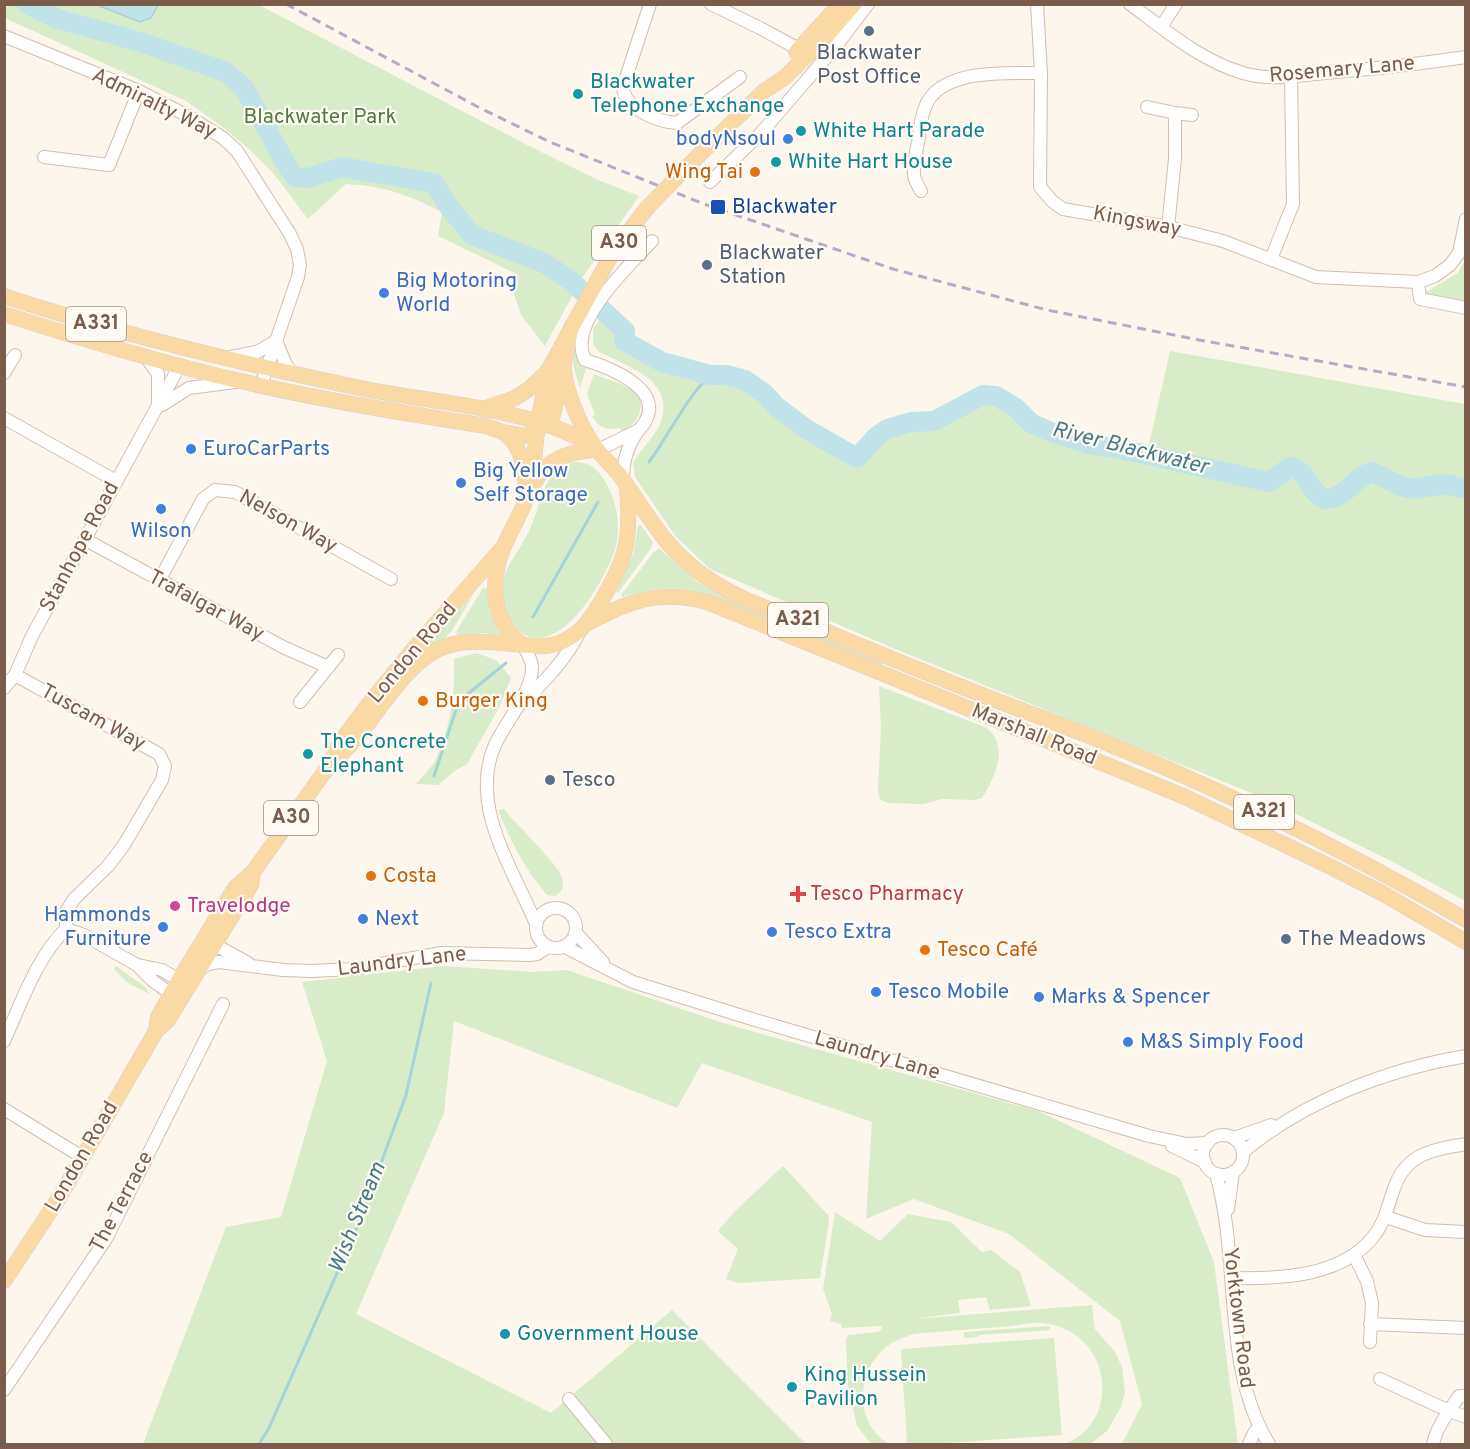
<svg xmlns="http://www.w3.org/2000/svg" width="1470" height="1449" font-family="Overpass,sans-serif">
<rect width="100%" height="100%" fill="#fdf6ec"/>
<!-- green -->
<g fill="#d8ecc9">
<path d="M5,5H259L529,146L598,180L639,196L582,278L545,346L521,315L513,291L517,274L438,236L442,212C408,195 385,186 346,184L308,219C295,203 284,185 270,170C246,144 216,121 186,101L5,18Z"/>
<polygon points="1464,262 1466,303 1428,297 1426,292 1458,273"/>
<path d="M602,317L616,330L621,346L660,367L708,380L743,385L762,399L775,412L809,437L859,464C870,454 880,440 893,434C909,427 926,430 938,426C951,421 982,401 993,403C1009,406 1017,423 1030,430C1068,447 1106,451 1145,462L1170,351L1465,404V901L1395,863L1264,798L902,652L710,569L676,537L635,477L633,462C641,450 654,437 660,424C677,381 629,367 599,352L593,344V329Z"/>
<path d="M574,346L580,365L586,369L580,388C575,373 570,361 574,346Z"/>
<path d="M594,374C606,379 620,382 631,390C650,403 638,423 622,432L620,428C608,431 598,428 592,416L595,415L587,394Z"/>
<path d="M576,462C591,462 601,472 607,485C617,503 621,526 616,546C608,577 556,668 516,628C505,617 500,596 503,581C504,573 508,567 512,560C519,549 527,537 532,524C538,510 541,491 550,478C557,469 565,464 576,462Z"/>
<polygon points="640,524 653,542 651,548 618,593 616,591 633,554 638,526"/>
<path d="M659,548L696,581L720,596L881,663V666L698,592C672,585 647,589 622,597L621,595L654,552Z"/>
<polygon points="483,588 487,589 490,613 500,635 483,633 457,635 456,632"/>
<polygon points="474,593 452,631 447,635 447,637 424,650 422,648 443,628"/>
<path d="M477,653L496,660L511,678L500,706L467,764L456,770L438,785L416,784C422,777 432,768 436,759C451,727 455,693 454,659Z"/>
<path d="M879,686L987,728C1010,748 995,776 982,798L975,800L942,799L923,804L887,803L880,799L878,792L881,725Z"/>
<path d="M504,809C516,825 560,865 563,880C563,881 562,889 562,890L555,896L547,895C526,871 510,840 498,810Z"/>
<polygon points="116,966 144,986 150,994 128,983 114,969"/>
<polygon points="444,966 532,972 567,970 723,1023 1038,1111 1180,1178 1214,1262 1238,1444 1122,1444 1142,1404 1120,1321 1009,1234 914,1199 866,1219 872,1122 702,1063 677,1108 454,1021 444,1113 356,1314 551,1413 672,1310 806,1444 143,1444 226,1227 281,1217 327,1061 302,982"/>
<polygon points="783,1166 828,1215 829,1221 820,1278 738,1283 726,1279 738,1249 718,1231 734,1212"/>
<path d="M835,1212L880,1241L908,1214L951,1222L982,1252L991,1250L1020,1272L1031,1306L990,1310L986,1297L958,1300L960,1313L913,1319L1092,1305L1095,1329L1115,1352L1122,1367L1125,1393L1120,1409L1107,1431L1090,1444H1063C1082,1439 1097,1421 1101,1402C1109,1363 1083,1327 1043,1323C1030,1322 1015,1326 1001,1327C972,1329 943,1331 914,1334C904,1337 893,1341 885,1348C861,1367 855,1408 875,1432C879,1437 884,1441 889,1444H871L857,1426L849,1392L850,1388L848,1392L846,1340L848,1335L879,1332L883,1326L842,1328L841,1324L830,1321L832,1314L823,1289Z"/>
<polygon points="1050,1326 1050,1330 979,1335 978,1337 964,1338 964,1332"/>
<polygon points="1054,1338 1062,1435 934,1444 907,1444 901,1349"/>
</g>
<!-- water -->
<polygon fill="#bfe3e8" stroke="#a5d3da" stroke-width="1.5" points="97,5 157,5 157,7 151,18 140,22"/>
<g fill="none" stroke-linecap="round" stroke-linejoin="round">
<!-- stream -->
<g stroke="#a5d3da" stroke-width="3">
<path d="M649,462C670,433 685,400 710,375"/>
<polyline points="533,617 598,502"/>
<polyline points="434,776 459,701 506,663"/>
<polyline points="259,1444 269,1428 359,1223 406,1095 431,983"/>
</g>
<!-- river -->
<path stroke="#bfe3e8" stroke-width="20" d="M27,4L55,18L140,42L226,72L244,88L286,164L295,177L308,178L342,167L434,183L449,207L472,235L544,263L570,280L625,331L624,341L662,362L710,375H726L745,380L765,394L777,407L806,429L857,458L876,437L887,429L911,422L934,421L983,395L996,396L1016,408L1031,423L1053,433L1089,444L1130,451L1269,482L1290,467C1309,471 1308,492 1325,499C1345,500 1354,476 1372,472L1401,486L1412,489L1445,484L1466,489"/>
<defs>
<g id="minor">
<path d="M650,4L623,87C624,109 659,122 677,123L740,77"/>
<polyline points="711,4 760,28 806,53"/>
<polyline points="1037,4 1041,73 1040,187 1053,202 1063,209 1168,227 1223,241 1316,277 1418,282 1435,276 1450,265 1459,253 1466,219"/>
<path d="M1130,4C1164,29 1201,61 1243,73C1269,81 1298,76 1325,73C1372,69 1419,64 1466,57"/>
<polyline points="1161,27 1176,4"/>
<polyline points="4,36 139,91 188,116 223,138 237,151 290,234 297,249 300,265 298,277 261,385"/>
<polyline points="1147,107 1175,113 1175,159 1168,227"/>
<polyline points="1175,113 1192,115"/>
<polyline points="44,157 109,165 139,91"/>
<polyline points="710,182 760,134 836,46 868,4"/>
<path d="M921,191C918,186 914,180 914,174C913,162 917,149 919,137C920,126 922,111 928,101C947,69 1008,73 1041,73"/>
<polyline points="1271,259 1293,204 1291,76"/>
<polyline points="1418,282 1420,299 1466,308"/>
<polyline points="276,341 286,365 293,374"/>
<polyline points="145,356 158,374 158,403"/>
<polyline points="230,357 257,352 276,341"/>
<polyline points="4,373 15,355"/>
<polyline points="162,405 189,388 235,382"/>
<polyline points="4,418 116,481"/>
<polyline points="598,450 637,431"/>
<path d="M623,479C623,462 627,446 638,431C641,427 644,425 646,420C663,388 608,367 585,360C566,323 630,265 652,241"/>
<polyline points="86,540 283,647 328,667"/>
<polyline points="159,581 203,499 215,490 235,492 391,579"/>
<path d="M523,645C526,651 531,658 532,666C534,686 509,719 499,737C490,753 486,771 487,790C488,834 519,883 536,924"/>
<polyline points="4,688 15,675 32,636 180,365"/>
<polyline points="300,702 338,655"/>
<path d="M521,704C544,682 567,659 581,629"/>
<circle cx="556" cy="928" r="20"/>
<polyline points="66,929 84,935 137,965 153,981 178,999"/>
<polyline points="576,933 603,962"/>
<polyline points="208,941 248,963"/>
<polyline points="565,947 633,982 752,1019 1149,1136 1187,1144 1208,1143"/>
<polyline points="138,965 162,970 186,984"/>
<polyline points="199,970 208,964 219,962 283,970 311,971 353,969 441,953 530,955 537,954 548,947"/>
<path d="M4,1041C21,1004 37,956 66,929V912L74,899L108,866L124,845L162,780L165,766L159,754L15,675"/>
<polyline points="4,1109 82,1157"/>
<circle cx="1223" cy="1155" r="20"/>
<polyline points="1234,1138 1271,1125"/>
<polyline points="1172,1146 1205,1162"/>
<path d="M1243,1152C1304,1101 1388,1069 1466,1056"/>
<path d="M1216,1174C1241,1261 1221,1366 1269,1444"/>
<polyline points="1228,1209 1233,1172"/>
<polyline points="1386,1217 1425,1230 1466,1232"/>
<polyline points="1354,1255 1367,1281 1372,1303 1370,1342"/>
<path d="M1232,1278C1280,1279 1341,1277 1373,1237C1386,1221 1388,1204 1395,1186C1407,1153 1435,1149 1466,1144"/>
<polyline points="1370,1324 1466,1328"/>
<polyline points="1380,1379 1449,1411 1466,1417"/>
<polyline points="4,1390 106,1239 223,1004"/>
<polyline points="569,1399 606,1444"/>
<polyline points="1249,1444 1254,1433 1259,1428"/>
<path d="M1433,1444C1437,1426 1449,1411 1459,1396H1466"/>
</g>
<g id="major">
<polyline points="796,52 840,4"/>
<polyline points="688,166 764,91 784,78 821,42 854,4"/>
<path d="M4,296C122,335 243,364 365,389C422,400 482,405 539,422C557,427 576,436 593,445"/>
<path d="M4,314C82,339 161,363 240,381C322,400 404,413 486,426L503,432L525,436L536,431L551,419L554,412L571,327"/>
<path d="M564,368C565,390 580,426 593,444C601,456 613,466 621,477C651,519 666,551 710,580C741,601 781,613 815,627C890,658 964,689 1040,717C1187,772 1329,841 1466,920"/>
<polyline points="486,408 515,398 529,389 549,370"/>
<path d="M503,432C520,445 524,461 525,482"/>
<polyline points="531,489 538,421 549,369 613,252 647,208"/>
<path d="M586,624C631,601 656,589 707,602L1183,796L1331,867L1382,893L1466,942"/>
<path d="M523,645C491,623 490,581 503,549C507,537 514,527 519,515C527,499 533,480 546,467C559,455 581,450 598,450"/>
<path d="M335,760C370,730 396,674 433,652C459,637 494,642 523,645C531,645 538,647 546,646C560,645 576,635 585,625C598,610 619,571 624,553C630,532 629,510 627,489"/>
<polyline points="156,1031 158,1017 179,980 235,888 253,872 330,764 341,741 368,705 411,652 504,546"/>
<polyline points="4,1281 59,1198 156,1031 168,1020 251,885 253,872"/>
</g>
</defs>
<!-- minor casing -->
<use href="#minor" stroke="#d1beb0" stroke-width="14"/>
<!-- major casing -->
<use href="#major" stroke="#dad1cd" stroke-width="16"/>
<!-- minor -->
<use href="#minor" stroke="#fff" stroke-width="12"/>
<!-- major -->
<use href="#major" stroke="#fbd9a5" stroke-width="15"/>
<!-- rail -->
<polyline stroke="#b9a8c9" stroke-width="3" stroke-dasharray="9 6" stroke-linecap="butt" points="286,4 480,108 550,142 704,204 893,269 1047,310 1199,340 1466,387"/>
<defs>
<polyline id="major-bridge" points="647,208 688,166"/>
</defs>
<!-- major-bridge casing -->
<use href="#major-bridge" stroke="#dad1cd" stroke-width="16" stroke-linecap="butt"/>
<!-- major-bridge -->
<use href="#major-bridge" stroke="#fbd9a5" stroke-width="15"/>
</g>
<!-- markers -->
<g fill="#5c6f8a" stroke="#fffaf3" stroke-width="2">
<circle cx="869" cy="31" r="6"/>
<circle cx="707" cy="265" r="6"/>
<circle cx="550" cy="780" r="6"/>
<circle cx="1286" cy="939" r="6"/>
</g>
<g fill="#0f9aa8" stroke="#fffaf3" stroke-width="2">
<circle cx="578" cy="94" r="6"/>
<circle cx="801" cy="131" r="6"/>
<circle cx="776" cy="162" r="6"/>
<circle cx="308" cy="754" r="6"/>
<circle cx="505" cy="1334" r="6"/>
<circle cx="792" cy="1387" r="6"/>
</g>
<g fill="#3f7fe0" stroke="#fffaf3" stroke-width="2">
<circle cx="788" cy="139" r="6"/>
<circle cx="384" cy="293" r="6"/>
<circle cx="191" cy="449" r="6"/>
<circle cx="461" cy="483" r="6"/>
<circle cx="161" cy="509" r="6"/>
<circle cx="363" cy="919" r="6"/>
<circle cx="163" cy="927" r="6"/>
<circle cx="772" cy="932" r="6"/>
<circle cx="876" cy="992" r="6"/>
<circle cx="1039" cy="997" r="6"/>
<circle cx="1128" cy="1042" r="6"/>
</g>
<g fill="#e8710a" stroke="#fffaf3" stroke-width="2">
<circle cx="755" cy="172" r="6"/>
<circle cx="423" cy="701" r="6"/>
<circle cx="371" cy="876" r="6"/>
<circle cx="925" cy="950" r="6"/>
</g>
<rect fill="#1a4fb4" stroke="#fffaf3" stroke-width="2" x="710" y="199" width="16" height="16" rx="3"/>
<path fill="#e0444e" stroke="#fffaf3" stroke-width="2" d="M795 885h6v6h6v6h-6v6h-6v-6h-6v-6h6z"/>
<circle fill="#d1479c" stroke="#fffaf3" stroke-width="2" cx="175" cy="906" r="6"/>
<g text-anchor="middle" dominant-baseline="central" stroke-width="4.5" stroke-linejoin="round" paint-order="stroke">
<!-- shield labels -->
<g fill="#fffaf3" stroke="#a28b7f" stroke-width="1.5">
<rect x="592" y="226" width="54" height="34" rx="4.5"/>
<rect x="66" y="307" width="60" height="34" rx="4.5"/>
<rect x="768" y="603" width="60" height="34" rx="4.5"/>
<rect x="1234" y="795" width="60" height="34" rx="4.5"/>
<rect x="264" y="801" width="54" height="34" rx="4.5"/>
</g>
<g font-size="20" font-weight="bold" fill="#7a5c4d">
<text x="619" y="243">A30</text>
<text x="96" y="324">A331</text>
<text x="798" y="620">A321</text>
<text x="1264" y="812">A321</text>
<text x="291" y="818">A30</text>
</g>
<!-- service labels -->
<g font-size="21" fill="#4e5e75" stroke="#fffaf3" text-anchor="start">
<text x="869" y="53" text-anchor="middle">Blackwater<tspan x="869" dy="24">Post Office</tspan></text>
<text x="719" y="253">Blackwater<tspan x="719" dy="24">Station</tspan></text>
<text x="562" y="780">Tesco</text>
<text x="1298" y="939">The Meadows</text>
</g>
<!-- street labels -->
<g font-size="21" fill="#7a5c4d" stroke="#fffaf3">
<text transform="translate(1342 70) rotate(-5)">Rosemary Lane</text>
<text transform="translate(154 104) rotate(26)">Admiralty Way</text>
<text transform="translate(1137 222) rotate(11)">Kingsway</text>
<text transform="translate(288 522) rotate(29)">Nelson Way</text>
<text transform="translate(80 547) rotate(-62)">Stanhope Road</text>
<text transform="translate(206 606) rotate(28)">Trafalgar Way</text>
<text transform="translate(413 653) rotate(-50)">London Road</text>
<text transform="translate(93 718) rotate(29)">Tuscam Way</text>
<text transform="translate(1034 735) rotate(22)">Marshall Road</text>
<text transform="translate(402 962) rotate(-7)">Laundry Lane</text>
<text transform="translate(877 1056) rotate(16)">Laundry Lane</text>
<text transform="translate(82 1157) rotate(-60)">London Road</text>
<text transform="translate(122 1202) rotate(-62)">The Terrace</text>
<text transform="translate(1238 1318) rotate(83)">Yorktown Road</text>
</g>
<!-- culture labels -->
<g font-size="21" fill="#0d838f" stroke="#fffaf3" text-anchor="start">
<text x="590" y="82">Blackwater<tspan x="590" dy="24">Telephone Exchange</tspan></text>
<text x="813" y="131">White Hart Parade</text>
<text x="788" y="162">White Hart House</text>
<text x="320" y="742">The Concrete<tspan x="320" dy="24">Elephant</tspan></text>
<text x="517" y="1334">Government House</text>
<text x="804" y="1375">King Hussein<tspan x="804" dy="24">Pavilion</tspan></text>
</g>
<!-- park labels -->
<g font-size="21" fill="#537a41" stroke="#fffaf3">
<text x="320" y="117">Blackwater Park</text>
</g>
<!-- shop labels -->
<g font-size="21" fill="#366cbe" stroke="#fffaf3" text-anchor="start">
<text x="776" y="139" text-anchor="end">bodyNsoul</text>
<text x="396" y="281">Big Motoring<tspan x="396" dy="24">World</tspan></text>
<text x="203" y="449">EuroCarParts</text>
<text x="473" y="471">Big Yellow<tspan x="473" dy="24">Self Storage</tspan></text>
<text x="161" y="531" text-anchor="middle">Wilson</text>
<text x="151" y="915" text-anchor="end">Hammonds<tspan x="151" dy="24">Furniture</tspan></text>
<text x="375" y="919">Next</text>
<text x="784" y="932">Tesco Extra</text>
<text x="888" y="992">Tesco Mobile</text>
<text x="1051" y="997">Marks &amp; Spencer</text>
<text x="1140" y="1042">M&amp;S Simply Food</text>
</g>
<!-- food labels -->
<g font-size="21" fill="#c56008" stroke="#fffaf3" text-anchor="start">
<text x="743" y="172" text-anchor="end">Wing Tai</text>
<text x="435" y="701">Burger King</text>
<text x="383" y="876">Costa</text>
<text x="937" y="950">Tesco Café</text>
</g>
<!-- transit labels -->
<g font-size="21" fill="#164399" stroke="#fffaf3" text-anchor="start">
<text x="732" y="207">Blackwater</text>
</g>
<!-- health labels -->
<g font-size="21" fill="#be3a42" stroke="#fffaf3" text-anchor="start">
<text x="810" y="894">Tesco Pharmacy</text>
</g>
<!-- hotel labels -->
<g font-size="21" fill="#b23c85" stroke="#fffaf3" text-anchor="start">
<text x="187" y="906">Travelodge</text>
</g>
<!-- water labels -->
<g font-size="22" font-style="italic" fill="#437c86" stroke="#fffaf3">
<text transform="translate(1130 449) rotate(14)">River Blackwater</text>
<text transform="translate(358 1218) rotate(-68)">Wish Stream</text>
</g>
</g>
<!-- border -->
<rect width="1470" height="1449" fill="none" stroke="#7a5c4d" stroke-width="12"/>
</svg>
